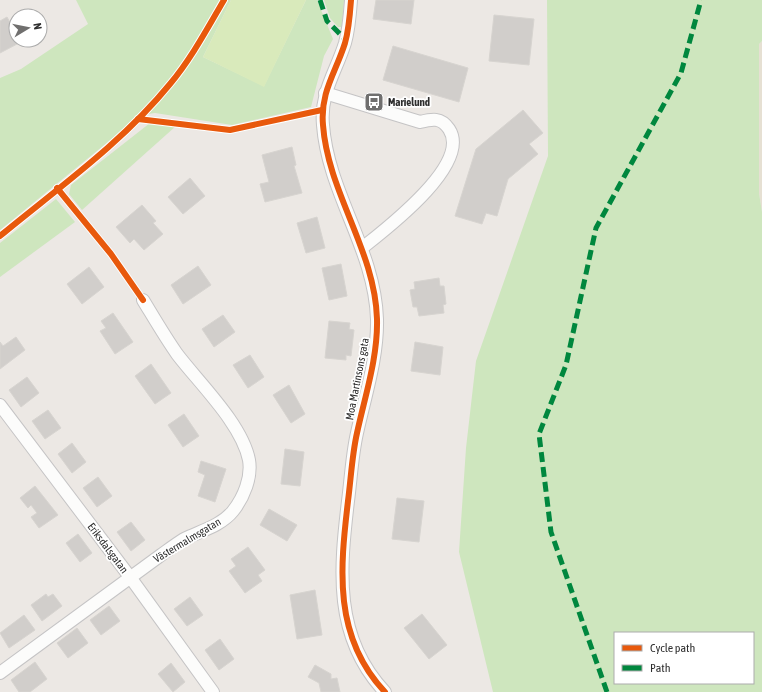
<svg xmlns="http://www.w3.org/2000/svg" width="762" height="692" font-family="'Asap Condensed',sans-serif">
<rect width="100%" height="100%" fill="#ece8e4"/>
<!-- education -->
<polygon fill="#e6e0d3" points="762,41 762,212 759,193 759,44"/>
<!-- green -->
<g fill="#cee6be" fill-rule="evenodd">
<polygon points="76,0 231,0 203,57 264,86 306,0 317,0 333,39 324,56 311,107 232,125 155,113 141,115 0,230 0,78 21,69 88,24"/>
<polygon points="324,0 344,0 342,27 338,27 330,18"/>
<path d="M547,0H762V41L759,44V193L762,212V692H493L459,552L466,448L476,361L548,156ZM615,633H753V683H615Z"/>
<polygon points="150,123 176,126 82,210 69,194 71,185"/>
<polygon points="56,199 75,222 0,277 0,243"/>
</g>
<!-- pitch -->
<polygon fill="#d9eabb" points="231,0 306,0 264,87 203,57"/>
<!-- building -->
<g fill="#d1cecb" stroke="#d7d4d0">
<polygon points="376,0 414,0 411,24 373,19"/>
<polygon points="494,15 534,19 529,65 489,61"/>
<polygon points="7,17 16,33 16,40 19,40 21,42 0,53 0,21"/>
<polygon points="393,46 468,68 459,102 383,80"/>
<polygon points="523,110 543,133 529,144 538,154 508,179 497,216 486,213 482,224 455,216 476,149"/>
<polygon points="292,147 296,165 294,166 302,193 265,202 260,184 269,182 262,155"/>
<polygon points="190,178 205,196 183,214 168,197"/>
<polygon points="142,205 156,221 153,223 163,234 144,250 134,239 130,243 116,227"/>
<polygon points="317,217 325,248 306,253 297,223"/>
<polygon points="341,264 347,296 329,300 322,268"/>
<polygon points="198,266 211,285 183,304 171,285"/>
<polygon points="89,267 104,287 82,304 67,284"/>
<polygon points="439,278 440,286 444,286 446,304 443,305 444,313 419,316 417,307 413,307 410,290 415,289 414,282"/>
<polygon points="113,313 133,342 115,354 100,331 106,328 101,321"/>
<polygon points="223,315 235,332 214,347 202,329"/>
<polygon points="329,321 350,323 349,329 354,330 351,356 346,355 346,360 325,358"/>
<polygon points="16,337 25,350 0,369 0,342 3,346"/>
<polygon points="415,342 443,347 440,375 411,371"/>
<polygon points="250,355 264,377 248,388 233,365"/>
<polygon points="151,364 171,393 155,404 135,376"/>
<polygon points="27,377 39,393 21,407 9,390"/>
<polygon points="289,385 305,414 291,423 273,395"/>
<polygon points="48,410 61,428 45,439 32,421"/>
<polygon points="184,414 199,436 183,447 168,425"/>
<polygon points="72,443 86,462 72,473 58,454"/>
<polygon points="285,449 304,452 300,486 281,484"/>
<polygon points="201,461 226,469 215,502 198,496 205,475 198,472"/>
<polygon points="98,477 112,496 97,507 83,488"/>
<polygon points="35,486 58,515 39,528 31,517 37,513 31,505 28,508 20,498"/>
<polygon points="397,498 424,501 419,542 392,539"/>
<polygon points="269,509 297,525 287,541 260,525"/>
<polygon points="131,522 145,540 131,551 117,532"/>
<polygon points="78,534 92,553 80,562 66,543"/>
<polygon points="248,547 265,570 258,575 262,581 245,593 229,571 236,566 231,559"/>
<polygon points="315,590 322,635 297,639 290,595"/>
<polygon points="46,594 48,597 53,594 62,606 42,621 31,605"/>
<polygon points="190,597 203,615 187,626 174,609"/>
<polygon points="109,606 120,621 101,635 90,620"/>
<polygon points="422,614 447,645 429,659 404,628"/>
<polygon points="24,615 35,630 9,648 0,633"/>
<polygon points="77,628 88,643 68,658 57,643"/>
<polygon points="220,639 234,659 219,670 205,650"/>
<polygon points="35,662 47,679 30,692 19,692 11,680"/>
<polygon points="171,663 185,682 173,692 158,674"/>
<polygon points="315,665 331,674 331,679 337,678 340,692 321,692 319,683 308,677"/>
</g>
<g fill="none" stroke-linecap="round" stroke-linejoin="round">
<defs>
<g id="street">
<path d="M351,0C350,14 349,29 345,43C336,72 320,92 323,125C328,193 375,250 377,319C378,357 365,396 357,433C352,455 351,478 348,501C340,569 333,637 385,692"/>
<path d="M325,93L420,122C432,119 441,117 449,129C472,164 386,229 362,248"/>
<polyline points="0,405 130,577 213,692"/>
<path d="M0,673L161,555C168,550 176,544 184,539C200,531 221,526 233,511C244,497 252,477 249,460C242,424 199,383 177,354C165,337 154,318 143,300"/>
</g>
</defs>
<!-- street casing -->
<use href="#street" stroke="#c5c4c5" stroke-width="14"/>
<!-- street -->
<use href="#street" stroke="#fcfcfb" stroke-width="12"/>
<!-- quiet -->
<g stroke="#00873e" stroke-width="5" stroke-dasharray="10 5" stroke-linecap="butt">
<polyline points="320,0 327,21 346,40"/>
<polyline points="607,692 551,532 539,434 566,365 596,228 681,73 701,0"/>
</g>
<defs>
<g id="cycleway">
<path d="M351,0C350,14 349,29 345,43C336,72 320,92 323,125C328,193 375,250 377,319C378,357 365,396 357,433C352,455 351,478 348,501C340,569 333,637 385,692"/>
<polyline points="138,119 230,130 322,110"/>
<polyline points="57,188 111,254 143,300"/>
<path d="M0,236C58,188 122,143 170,84C191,59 207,29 224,0"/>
</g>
</defs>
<!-- cycleway casing -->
<use href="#cycleway" stroke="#fff" stroke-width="8"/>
<!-- cycleway -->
<use href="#cycleway" stroke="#e8590c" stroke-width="6"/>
</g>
<!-- icons -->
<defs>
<symbol id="bus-square" viewBox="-11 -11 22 22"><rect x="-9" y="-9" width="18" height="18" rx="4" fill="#706f6e" stroke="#fff"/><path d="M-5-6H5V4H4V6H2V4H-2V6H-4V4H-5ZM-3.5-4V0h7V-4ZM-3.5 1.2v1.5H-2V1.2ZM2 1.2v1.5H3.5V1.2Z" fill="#fff"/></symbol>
</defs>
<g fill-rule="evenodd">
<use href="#bus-square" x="363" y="91" width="22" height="22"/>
</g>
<g text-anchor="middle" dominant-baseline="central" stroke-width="3.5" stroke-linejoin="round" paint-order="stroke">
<!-- poi labels -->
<g font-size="11" font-weight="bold" fill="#2e2e2e" stroke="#fff" text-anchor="start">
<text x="388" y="102">Marielund</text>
</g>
<!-- street labels -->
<g font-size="11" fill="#2e2e2e" stroke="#fff">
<text transform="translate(357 379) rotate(-79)">Moa Martinsons gata</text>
<text transform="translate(187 540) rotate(-31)">Västermalmsgatan</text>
<text transform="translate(108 548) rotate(53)">Eriksdalsgatan</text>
</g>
</g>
<!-- legend -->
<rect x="614" y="632" width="140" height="52" fill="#ffffff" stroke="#ababab"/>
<rect x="622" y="645" width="20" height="6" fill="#e8590c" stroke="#ababab"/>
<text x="650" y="652" font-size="12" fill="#2e2e2e">Cycle path</text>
<rect x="622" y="665" width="20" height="6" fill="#00873e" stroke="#ababab"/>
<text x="650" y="672" font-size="12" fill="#2e2e2e">Path</text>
<!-- north arrow -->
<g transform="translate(28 28) rotate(80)"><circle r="19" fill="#ffffff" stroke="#ababab"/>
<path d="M0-3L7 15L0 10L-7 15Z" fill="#706f6e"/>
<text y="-6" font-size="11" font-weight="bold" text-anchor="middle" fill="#2e2e2e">N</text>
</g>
</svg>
